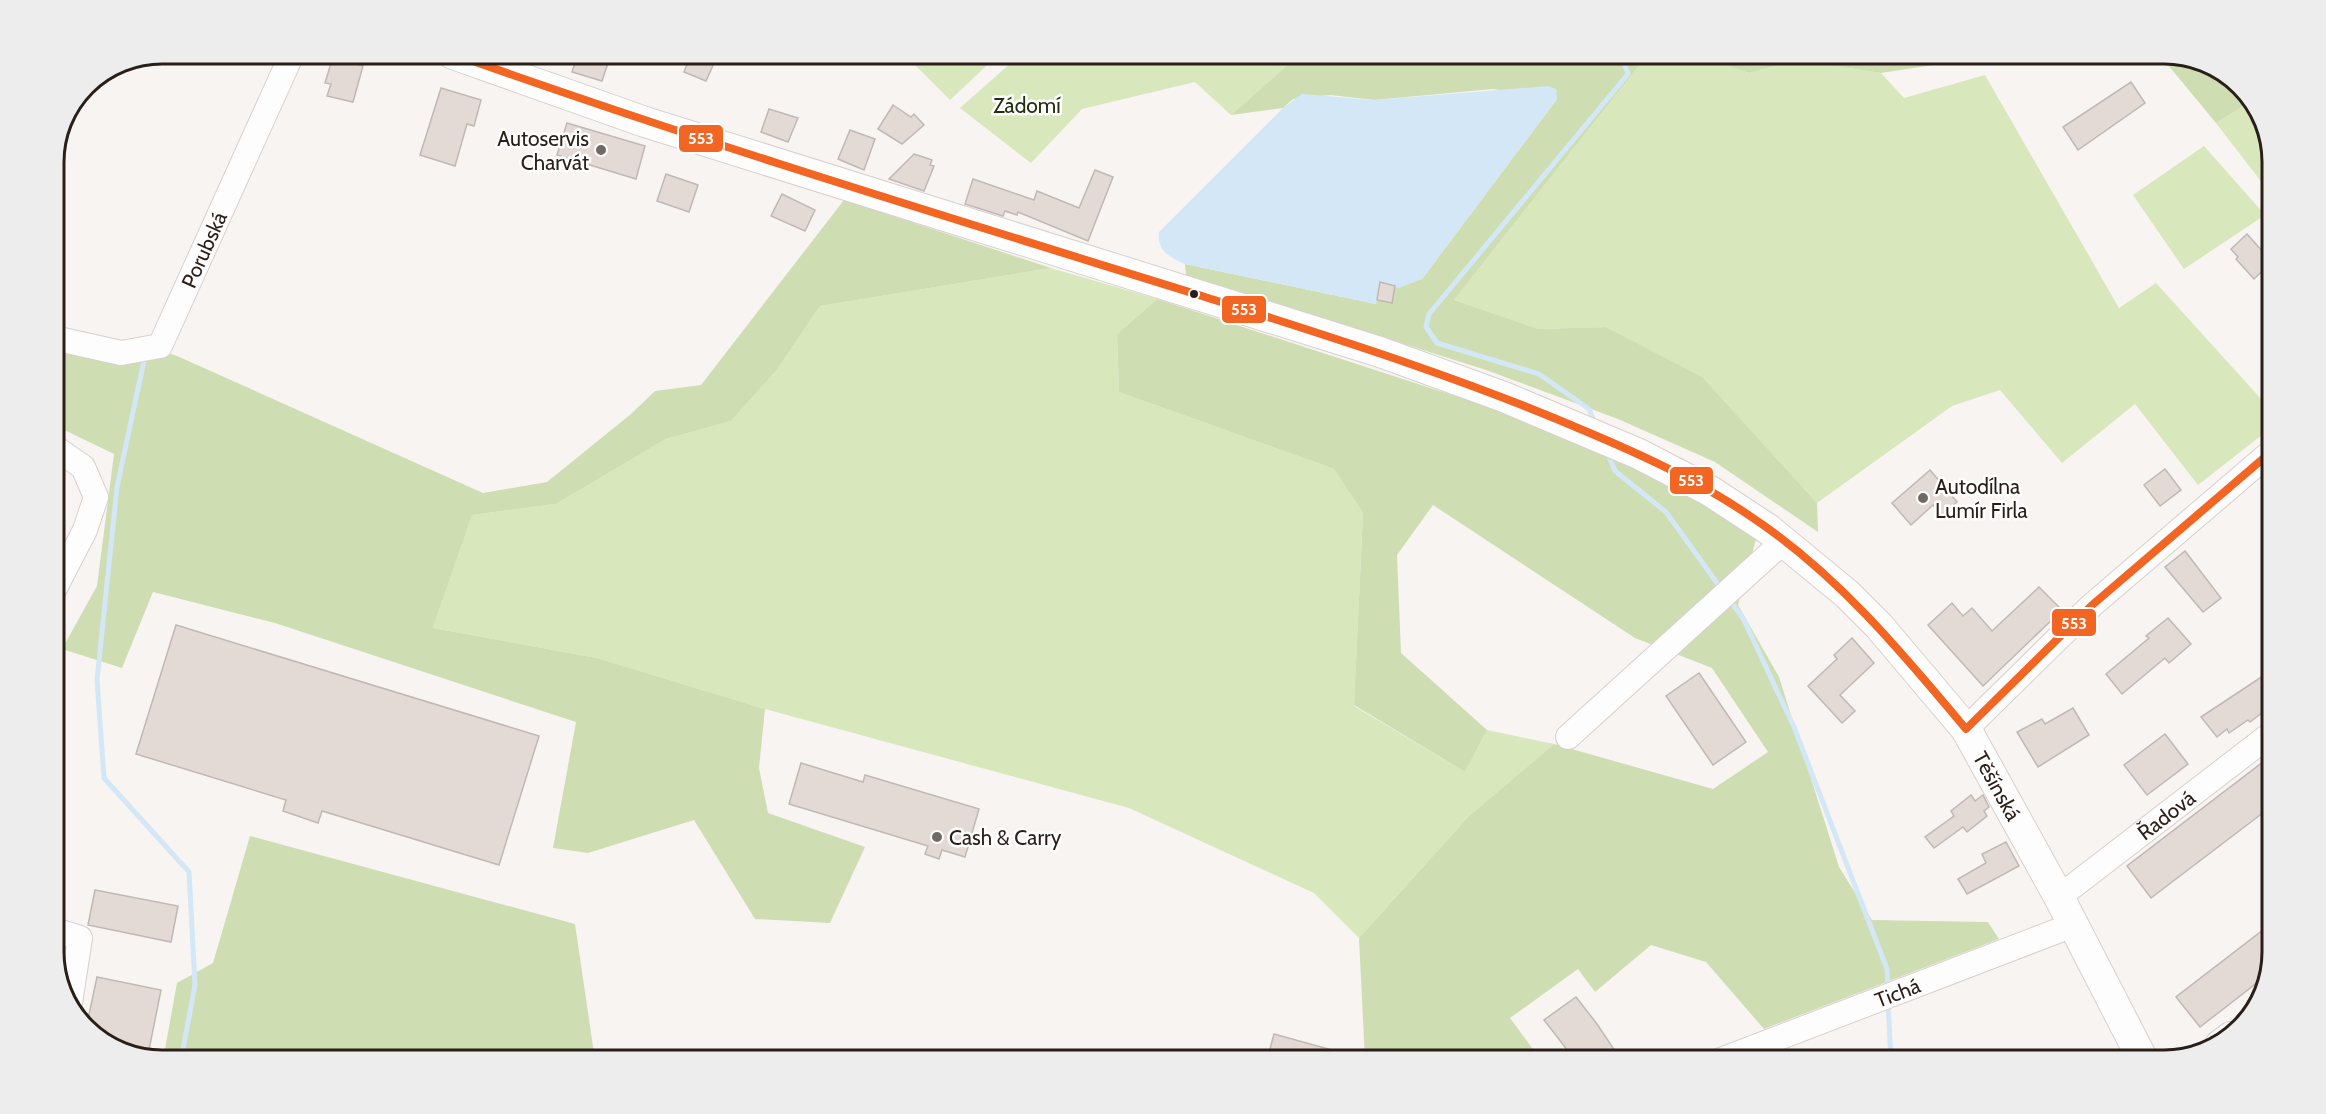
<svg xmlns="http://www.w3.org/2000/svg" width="2326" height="1114" font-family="Cabin,sans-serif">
<rect width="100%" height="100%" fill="#f8f4f2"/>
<!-- green -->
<g fill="#d8e7bc">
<polygon points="904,54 999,54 950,100"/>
<polygon points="1021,54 1294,54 1293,60 1231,115 1195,82 1082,109 1031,163 960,108"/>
<polygon points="1654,54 1694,54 1749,73 1796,60 1881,73 1904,98 1985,75 2119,308 2156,283 2272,411 2272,427 2198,485 2135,404 2062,463 2000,390 1952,406 1817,503 1701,377 1606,327 1539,329 1454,300 1645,58"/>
<polygon points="2252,101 2272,156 2270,193 2216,123"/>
<polygon points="2204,146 2265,215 2184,269 2133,195"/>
<polygon points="1051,268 1157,299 1117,334 1119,392 1334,469 1363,513 1354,706 1465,772 1487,730 1554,744 1469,816 1359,938 1314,893 1129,808 765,709 597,658 433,628 472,515 556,504 666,439 731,421 776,371 820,306"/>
</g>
<!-- forest -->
<g fill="#cedeb2">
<polygon points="1294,54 1654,54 1645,58 1454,300 1539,329 1606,327 1702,377 1817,503 1818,532 1715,462 1618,419 1486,370 1186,275 1185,264 1376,304 1379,284 1422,279 1557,99 1493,89 1374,100 1330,95 1293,99 1283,108 1231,115 1293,60"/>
<polygon points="1694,54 1980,54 1972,59 1881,73 1796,60 1749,73"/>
<polygon points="2159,54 2205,62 2252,101 2216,123"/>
<polygon points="844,200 1051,268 820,306 776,371 731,421 666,439 556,504 472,515 433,628 597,658 765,709 759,768 768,813 865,847 830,923 755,919 694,820 588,853 553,848 576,722 275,623 153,592 122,668 62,649 97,586 114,454 54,425 54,325 139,344 177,356 483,493 547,482 631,414 655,391 701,385"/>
<polygon points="1157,299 1498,410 1648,469 1758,532 1738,605 1779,677 1839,867 1872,920 1988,922 1999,939 1764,1029 1706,962 1651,945 1595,992 1578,969 1510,1018 1541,1060 1365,1060 1359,938 1469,816 1554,744 1713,789 1768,752 1712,668 1635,638 1433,505 1397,555 1401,653 1487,730 1465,772 1354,705 1363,513 1334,469 1119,392 1117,334"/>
<polygon points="250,836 575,924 595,1060 163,1060 177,983 213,963"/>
</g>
<!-- water -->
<path fill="#d3e7f6" d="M1548,86L1556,89L1557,99L1422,279L1399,288L1379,284L1376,304L1185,264C1169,257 1157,251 1159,232L1283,108L1302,94L1374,100Z"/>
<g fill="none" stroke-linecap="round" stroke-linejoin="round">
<!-- stream -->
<g stroke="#d3e7f6" stroke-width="5">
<polyline points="145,356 117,487 97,680 104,778 189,872 195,985 181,1060"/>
<polyline points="1595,424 1589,409 1539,374 1437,343 1426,327 1429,314 1628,74 1621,54"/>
<polyline points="1607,452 1615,471 1666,512 1722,590"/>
<polyline points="1730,600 1744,620 1794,727 1887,969 1888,990"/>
<polyline points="1888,1002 1891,1060"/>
</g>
</g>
<!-- building -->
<g fill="#e3dad6" stroke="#c0b8b4" stroke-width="1.5">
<polygon points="578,54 611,54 602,81 572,72"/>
<polygon points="691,54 718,54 706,81 684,72"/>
<polygon points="333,57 363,66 353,102 327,96 331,84 325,83"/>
<polygon points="2131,82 2145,103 2078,150 2063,127"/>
<polygon points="441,88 481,100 474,126 467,124 455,166 420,155"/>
<polygon points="893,105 911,117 914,114 924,125 902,144 878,129"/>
<polygon points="769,109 798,118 788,142 761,132"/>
<polygon points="567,123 645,146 636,179 557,155"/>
<polygon points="850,130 875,139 864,170 838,159"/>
<polygon points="914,154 932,160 930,165 934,166 924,191 889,179"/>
<polygon points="1095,170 1113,177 1088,241 1018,212 1017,215 1005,211 1003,216 965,204 973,179 1034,200 1037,191 1079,208"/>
<polygon points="666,174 698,185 689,212 657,201"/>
<polygon points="782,194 815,210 805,231 771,216"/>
<polygon points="2247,234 2272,262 2254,279 2236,259 2238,257 2231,249"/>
<polygon points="1380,282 1395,286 1392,303 1377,300"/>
<polygon points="2165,469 2181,490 2160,506 2144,485"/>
<polygon points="1930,470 1957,502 1942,515 1933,505 1911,525 1892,503"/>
<polygon points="2185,551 2221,598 2203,612 2165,567"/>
<polygon points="2039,587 2059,607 2060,612 1983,686 1928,625 1952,603 1963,616 1972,608 1992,631"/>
<polygon points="2168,618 2191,644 2169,663 2165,658 2122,694 2106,674 2149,638 2146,636"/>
<polygon points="176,625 539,736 499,865 322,811 318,823 283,811 286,800 136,754"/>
<polygon points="1852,638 1874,663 1840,695 1855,711 1842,723 1808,686 1837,659 1834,655"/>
<polygon points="2272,670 2272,705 2250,722 2248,720 2229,733 2227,729 2217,737 2201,717"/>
<polygon points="1699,673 1746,742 1713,765 1666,696"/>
<polygon points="2073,708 2089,735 2038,767 2017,732 2042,719 2045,724"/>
<polygon points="2165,734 2188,764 2147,795 2124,765"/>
<polygon points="2272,755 2272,806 2151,898 2127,866"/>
<polygon points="801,763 863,782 865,775 979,809 965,857 942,850 939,859 925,854 928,846 789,804"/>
<polygon points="1971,795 1975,801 1983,795 1989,807 1984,811 1987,816 1967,832 1963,827 1934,848 1925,837 1954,816 1951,811"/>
<polygon points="2006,842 2019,866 1967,894 1958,879 1986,863 1982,854"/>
<polygon points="95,890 178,906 171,942 88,925"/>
<polygon points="2272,923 2272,951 2267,975 2200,1027 2176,997"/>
<polygon points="97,977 161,990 149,1050 110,1042 87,1024"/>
<polygon points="1576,997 1597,1024 1621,1060 1575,1060 1544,1020"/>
<polygon points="1274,1034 1354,1056 1354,1060 1267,1060"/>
</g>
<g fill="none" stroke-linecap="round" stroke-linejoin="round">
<defs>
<g id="minor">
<path id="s1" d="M54,338L121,353L160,346L292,54"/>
<polyline points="54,447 83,467 96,497 85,530 54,590"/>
<polyline points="1966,729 2091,606 2272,451"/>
<polyline points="1568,737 1784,541"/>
<path id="s2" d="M2059,897L2272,733"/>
<polyline points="54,930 80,938 70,1003"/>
<polyline points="2218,1043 2230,1034"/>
<path id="s3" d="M1721,1060L2073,925"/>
</g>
<g id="major">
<path id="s4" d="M453,54L645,122L1380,352L1504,397L1639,454L1710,491L1768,529L1847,594L1879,626L1966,729L2059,897L2143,1060"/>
</g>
</defs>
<!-- minor casing -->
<use href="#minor" stroke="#d8d0cc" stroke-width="26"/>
<!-- major casing -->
<use href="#major" stroke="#d8d0cc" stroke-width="32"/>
<!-- minor -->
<use href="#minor" stroke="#fefdfd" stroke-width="24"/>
<!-- major -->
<use href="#major" stroke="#fefdfd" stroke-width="30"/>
<defs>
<path id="bus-1" d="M453,54C700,142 951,218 1202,296C1331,337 1460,377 1585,431C1642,455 1699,481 1750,516C1835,572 1901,651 1966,729L2091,606L2272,451"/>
</defs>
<!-- bus-1 casing -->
<use href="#bus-1" stroke="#fff" stroke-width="12"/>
<!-- bus-1 -->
<use href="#bus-1" stroke="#f26522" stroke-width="8"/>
</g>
<!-- markers -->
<g fill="#726964" stroke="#fff" stroke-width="2">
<circle cx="601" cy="150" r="6"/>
<circle cx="1923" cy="498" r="6"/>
<circle cx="937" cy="837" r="6"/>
</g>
<circle fill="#2a1e18" stroke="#fff" stroke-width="2" cx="1194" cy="294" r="5"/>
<g text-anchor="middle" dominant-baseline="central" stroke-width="5" stroke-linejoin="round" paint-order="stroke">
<!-- park labels -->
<g font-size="21" fill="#222f0e" stroke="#fff">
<text x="1027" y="105">Zádomí</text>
</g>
<!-- poi labels -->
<g font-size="21" fill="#2a1e18" stroke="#fff" text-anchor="start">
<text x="589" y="138" text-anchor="end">Autoservis<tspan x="589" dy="24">Charvát</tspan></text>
<text x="1935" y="486">Autodílna<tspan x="1935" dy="24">Lumír Firla</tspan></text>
<text x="949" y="837">Cash &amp; Carry</text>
</g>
<!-- street labels -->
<g font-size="21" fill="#2a1e18" stroke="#fff">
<text stroke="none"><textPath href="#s1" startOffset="214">Porubská</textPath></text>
<text stroke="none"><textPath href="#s4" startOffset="1749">Těšínská</textPath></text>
<text stroke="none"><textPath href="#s2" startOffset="135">Řadová</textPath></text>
<text stroke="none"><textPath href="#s3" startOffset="189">Tichá</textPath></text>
</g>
</g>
<!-- crop -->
<path d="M0 0H2326V1114H0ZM162 64H2164A98 98 0 0 1 2262 162V952A98 98 0 0 1 2164 1050H162A98 98 0 0 1 64 952V162A98 98 0 0 1 162 64Z" fill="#eeeded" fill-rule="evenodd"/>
<path fill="none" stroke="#2a1e18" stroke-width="3" d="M162 64H2164A98 98 0 0 1 2262 162V952A98 98 0 0 1 2164 1050H162A98 98 0 0 1 64 952V162A98 98 0 0 1 162 64Z"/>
<g stroke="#fff" stroke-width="2">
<rect x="678" y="124" width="46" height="29" rx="6" fill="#f26522"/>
<rect x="1221" y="295" width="46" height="29" rx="6" fill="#f26522"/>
<rect x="1669" y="466" width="45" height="29" rx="6" fill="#f26522"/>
<rect x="2051" y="608" width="46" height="29" rx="6" fill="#f26522"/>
</g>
<g font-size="16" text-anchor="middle" font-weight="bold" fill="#fff">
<text x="701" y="144">553</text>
<text x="1244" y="315">553</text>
<text x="1691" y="486">553</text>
<text x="2074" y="629">553</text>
</g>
</svg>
